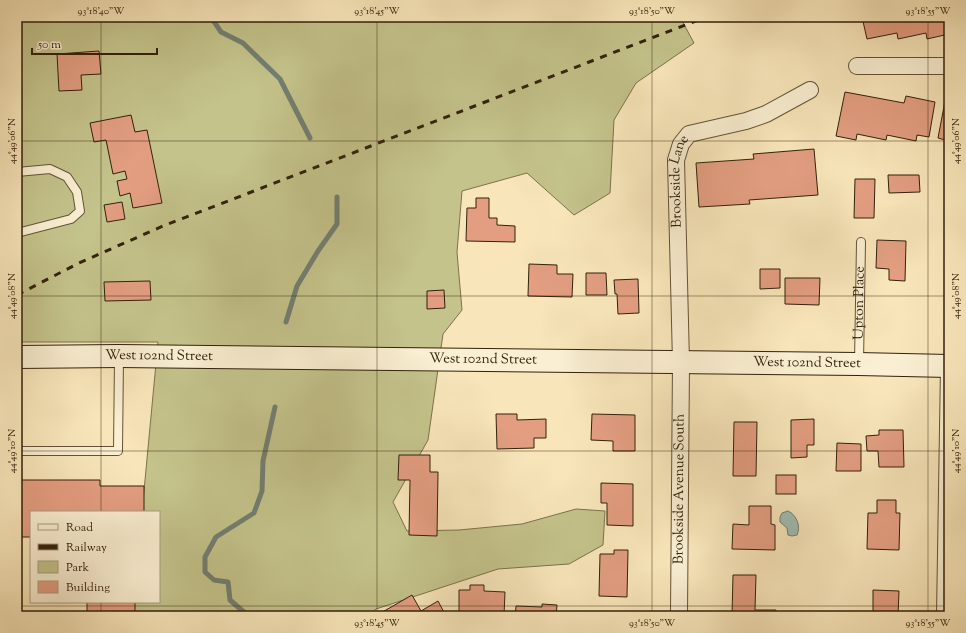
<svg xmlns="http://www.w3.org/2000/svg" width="966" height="633" font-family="'Sorts Mill Goudy',serif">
<rect width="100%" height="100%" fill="#f8e6ba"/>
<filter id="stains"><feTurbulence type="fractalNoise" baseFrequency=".005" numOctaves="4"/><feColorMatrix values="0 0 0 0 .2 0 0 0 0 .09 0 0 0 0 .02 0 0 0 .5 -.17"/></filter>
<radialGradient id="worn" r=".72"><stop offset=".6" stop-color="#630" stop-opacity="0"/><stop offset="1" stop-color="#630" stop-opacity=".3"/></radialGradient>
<!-- green -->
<polygon fill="#c4c38b" stroke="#7b724b" points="17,17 680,17 694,43 636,83 614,120 610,193 574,215 527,173 462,191 457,252 462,310 443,334 428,440 393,502 407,531 459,530 522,524 576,509 605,511 603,545 569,564 498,569 376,609 368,616 131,616 133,602 159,602 159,512 142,512 158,342 17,342"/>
<!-- water -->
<path fill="#9fbeb5" stroke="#737f71" d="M788,511C797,515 801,527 797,535L792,536L788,535L787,528L780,522V517L782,513Z"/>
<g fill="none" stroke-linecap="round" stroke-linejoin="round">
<!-- stream -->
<g stroke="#737f71" stroke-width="5">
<polyline points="211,17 221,32 243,43 280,79 310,138"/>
<polyline points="286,322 297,286 318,251 337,224 337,197"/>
<polyline points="246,616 245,613 230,600 228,582 214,580 205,572 205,557 216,537 254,513 262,491 263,461 275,407"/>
</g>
</g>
<!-- building -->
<g fill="#e39e81" stroke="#32210b">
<polygon points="862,17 949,17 949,34 927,39 926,33 898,39 897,33 867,39"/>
<polygon points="99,51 101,74 81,75 82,90 59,91 57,54"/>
<polygon points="845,92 904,103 906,96 935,102 929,137 917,135 916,141 887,135 886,140 857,134 856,140 836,136"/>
<polygon points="946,96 949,97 949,141 938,138"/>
<polygon points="131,115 135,132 147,130 162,203 133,208 130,193 120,196 117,181 127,179 125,171 113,174 106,140 94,142 90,123"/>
<polygon points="814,149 818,195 749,200 750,204 699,207 696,163 754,159 753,154"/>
<polygon points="888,175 919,175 920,192 889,193"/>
<polygon points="855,179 875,179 874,218 854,218"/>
<polygon points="476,198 489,198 489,218 497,218 497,225 515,226 515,242 466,241 467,208 476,208"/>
<polygon points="122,202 125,219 107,222 104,205"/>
<polygon points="877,240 906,241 905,281 889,280 889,269 876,268"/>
<polygon points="529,264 557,265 557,274 573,274 572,297 528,296"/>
<polygon points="760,269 780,269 780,288 760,289"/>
<polygon points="586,273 606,273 607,295 586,295"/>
<polygon points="785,278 820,278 819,305 785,304"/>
<polygon points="638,279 639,313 618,314 617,294 615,294 614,280"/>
<polygon points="150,281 151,300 105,301 104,282"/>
<polygon points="444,290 445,308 427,309 427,291"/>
<polygon points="496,414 517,414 517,420 546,419 546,438 534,438 534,448 497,449"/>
<polygon points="592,414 635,415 635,451 613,451 613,441 591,440"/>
<polygon points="814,419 814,445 807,445 807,457 791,458 791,420"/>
<polygon points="734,422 757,422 756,476 733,476"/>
<polygon points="879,430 903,430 904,467 879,467 878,451 867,451 866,436 879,435"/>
<polygon points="837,443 861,444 861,471 836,471"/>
<polygon points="399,455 430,455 430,472 438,472 437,536 409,535 410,480 398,480"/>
<rect x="776" y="475" width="20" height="19"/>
<polygon points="17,480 100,480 100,486 144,486 144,512 31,512 31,537 17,537"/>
<polygon points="601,483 633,484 633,526 607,525 607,503 601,503"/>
<polygon points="877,500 896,500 896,513 900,513 899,550 867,549 868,513 877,513"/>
<polygon points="749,506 771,506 771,524 775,525 775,550 732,549 733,524 749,525"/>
<polygon points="614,550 628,550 627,597 599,596 600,554 614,554"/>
<polygon points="733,575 756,575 755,610 776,610 776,616 732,616"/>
<polygon points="470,585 484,585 484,591 505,592 504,616 459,616 459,590 470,590"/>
<polygon points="873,590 899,591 898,616 873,616"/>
<polygon points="412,595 421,611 438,601 446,616 380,616 379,614"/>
<rect x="87" y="602" width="48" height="14"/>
<polygon points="542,604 557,605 556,616 515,616 516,606 542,607"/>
</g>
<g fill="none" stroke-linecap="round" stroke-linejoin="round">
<defs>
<g id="lane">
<polyline points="17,172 50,169 67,177 77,192 80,211 71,219 17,233"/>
<path id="s1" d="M859,363L861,242"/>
<polyline points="17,451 118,451 119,357"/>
</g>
<g id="street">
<polyline points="857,66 949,66"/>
<path id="s2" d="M679,616L681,362L676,160L681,144L689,134L746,121L766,114L810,90"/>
<polyline points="945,616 949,366"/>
</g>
<g id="secondary">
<path id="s3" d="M17,357L119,356L858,364L949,366"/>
</g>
</defs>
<!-- lane casing -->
<use href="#lane" stroke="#645237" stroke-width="10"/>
<!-- street casing -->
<use href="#street" stroke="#645237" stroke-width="18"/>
<!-- secondary casing -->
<use href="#secondary" stroke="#32210b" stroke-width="24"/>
<!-- lane -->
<use href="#lane" stroke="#faefd2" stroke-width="8"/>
<!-- street -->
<use href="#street" stroke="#faefd2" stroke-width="16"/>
<!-- secondary -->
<use href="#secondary" stroke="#faefd2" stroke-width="22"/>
<!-- rail -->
<polyline stroke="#32210b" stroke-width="3" stroke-dasharray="7 7" stroke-linecap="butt" points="17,295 79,263 163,226 706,17"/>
</g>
<!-- ticks -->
<path fill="none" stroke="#32210b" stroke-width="1" stroke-opacity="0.45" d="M101,17V512M377,17V616M652,17V616M928,17V616M17,141H949M17,296H949M17,451H949M101,602V616M17,606H949"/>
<g text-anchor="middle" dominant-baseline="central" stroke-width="3.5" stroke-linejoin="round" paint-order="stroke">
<!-- street labels -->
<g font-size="14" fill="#32210b" stroke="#faefd2">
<text stroke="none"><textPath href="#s2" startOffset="435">Brookside Lane</textPath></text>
<text stroke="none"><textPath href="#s1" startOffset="60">Upton Place</textPath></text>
<text stroke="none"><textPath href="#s3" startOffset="142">West 102nd Street</textPath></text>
<text stroke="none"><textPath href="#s3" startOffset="466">West 102nd Street</textPath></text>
<text stroke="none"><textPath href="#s3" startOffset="790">West 102nd Street</textPath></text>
<text stroke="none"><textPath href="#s2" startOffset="127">Brookside Avenue South</textPath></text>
</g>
</g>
<!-- margin -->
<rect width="966" height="633" fill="none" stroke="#f8e6ba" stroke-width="44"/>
<!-- legend -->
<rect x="30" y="511" width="130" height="92" fill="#faefd2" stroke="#aa9d82"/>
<rect x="38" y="524" width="20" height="6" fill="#faefd2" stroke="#aa9d82"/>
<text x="66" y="531" font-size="12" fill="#32210b">Road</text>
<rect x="38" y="544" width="20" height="6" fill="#32210b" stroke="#aa9d82"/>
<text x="66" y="551" font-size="12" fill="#32210b">Railway</text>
<rect x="38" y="561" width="20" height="12" fill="#c4c38b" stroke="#aa9d82"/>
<text x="66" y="571" font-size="12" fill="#32210b">Park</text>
<rect x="38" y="581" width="20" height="12" fill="#e39e81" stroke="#aa9d82"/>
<text x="66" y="591" font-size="12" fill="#32210b">Building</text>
<!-- scale -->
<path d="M32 48v6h125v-6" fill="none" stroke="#32210b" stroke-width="2"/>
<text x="38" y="48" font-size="12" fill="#32210b" stroke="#faefd2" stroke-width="3" paint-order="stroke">50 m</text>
<rect x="22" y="22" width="922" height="589" fill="none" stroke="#32210b" stroke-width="1.5"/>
<g font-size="10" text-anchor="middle" fill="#32210b">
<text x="101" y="14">93°18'40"W</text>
<text x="377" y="14">93°18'45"W</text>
<text x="652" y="14">93°18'50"W</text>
<text x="928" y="14">93°18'55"W</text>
<text transform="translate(955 141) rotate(-90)" y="4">44°49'06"N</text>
<text transform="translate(11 141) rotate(-90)" y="4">44°49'06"N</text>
<text transform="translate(955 296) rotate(-90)" y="4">44°49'08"N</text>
<text transform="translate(11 296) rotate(-90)" y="4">44°49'08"N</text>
<text transform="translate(955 451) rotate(-90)" y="4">44°49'10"N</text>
<text transform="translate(11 451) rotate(-90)" y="4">44°49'10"N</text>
<text x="377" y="626">93°18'45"W</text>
<text x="652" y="626">93°18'50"W</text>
<text x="928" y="626">93°18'55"W</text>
</g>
<rect width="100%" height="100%" filter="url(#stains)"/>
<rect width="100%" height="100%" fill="url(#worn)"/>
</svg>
